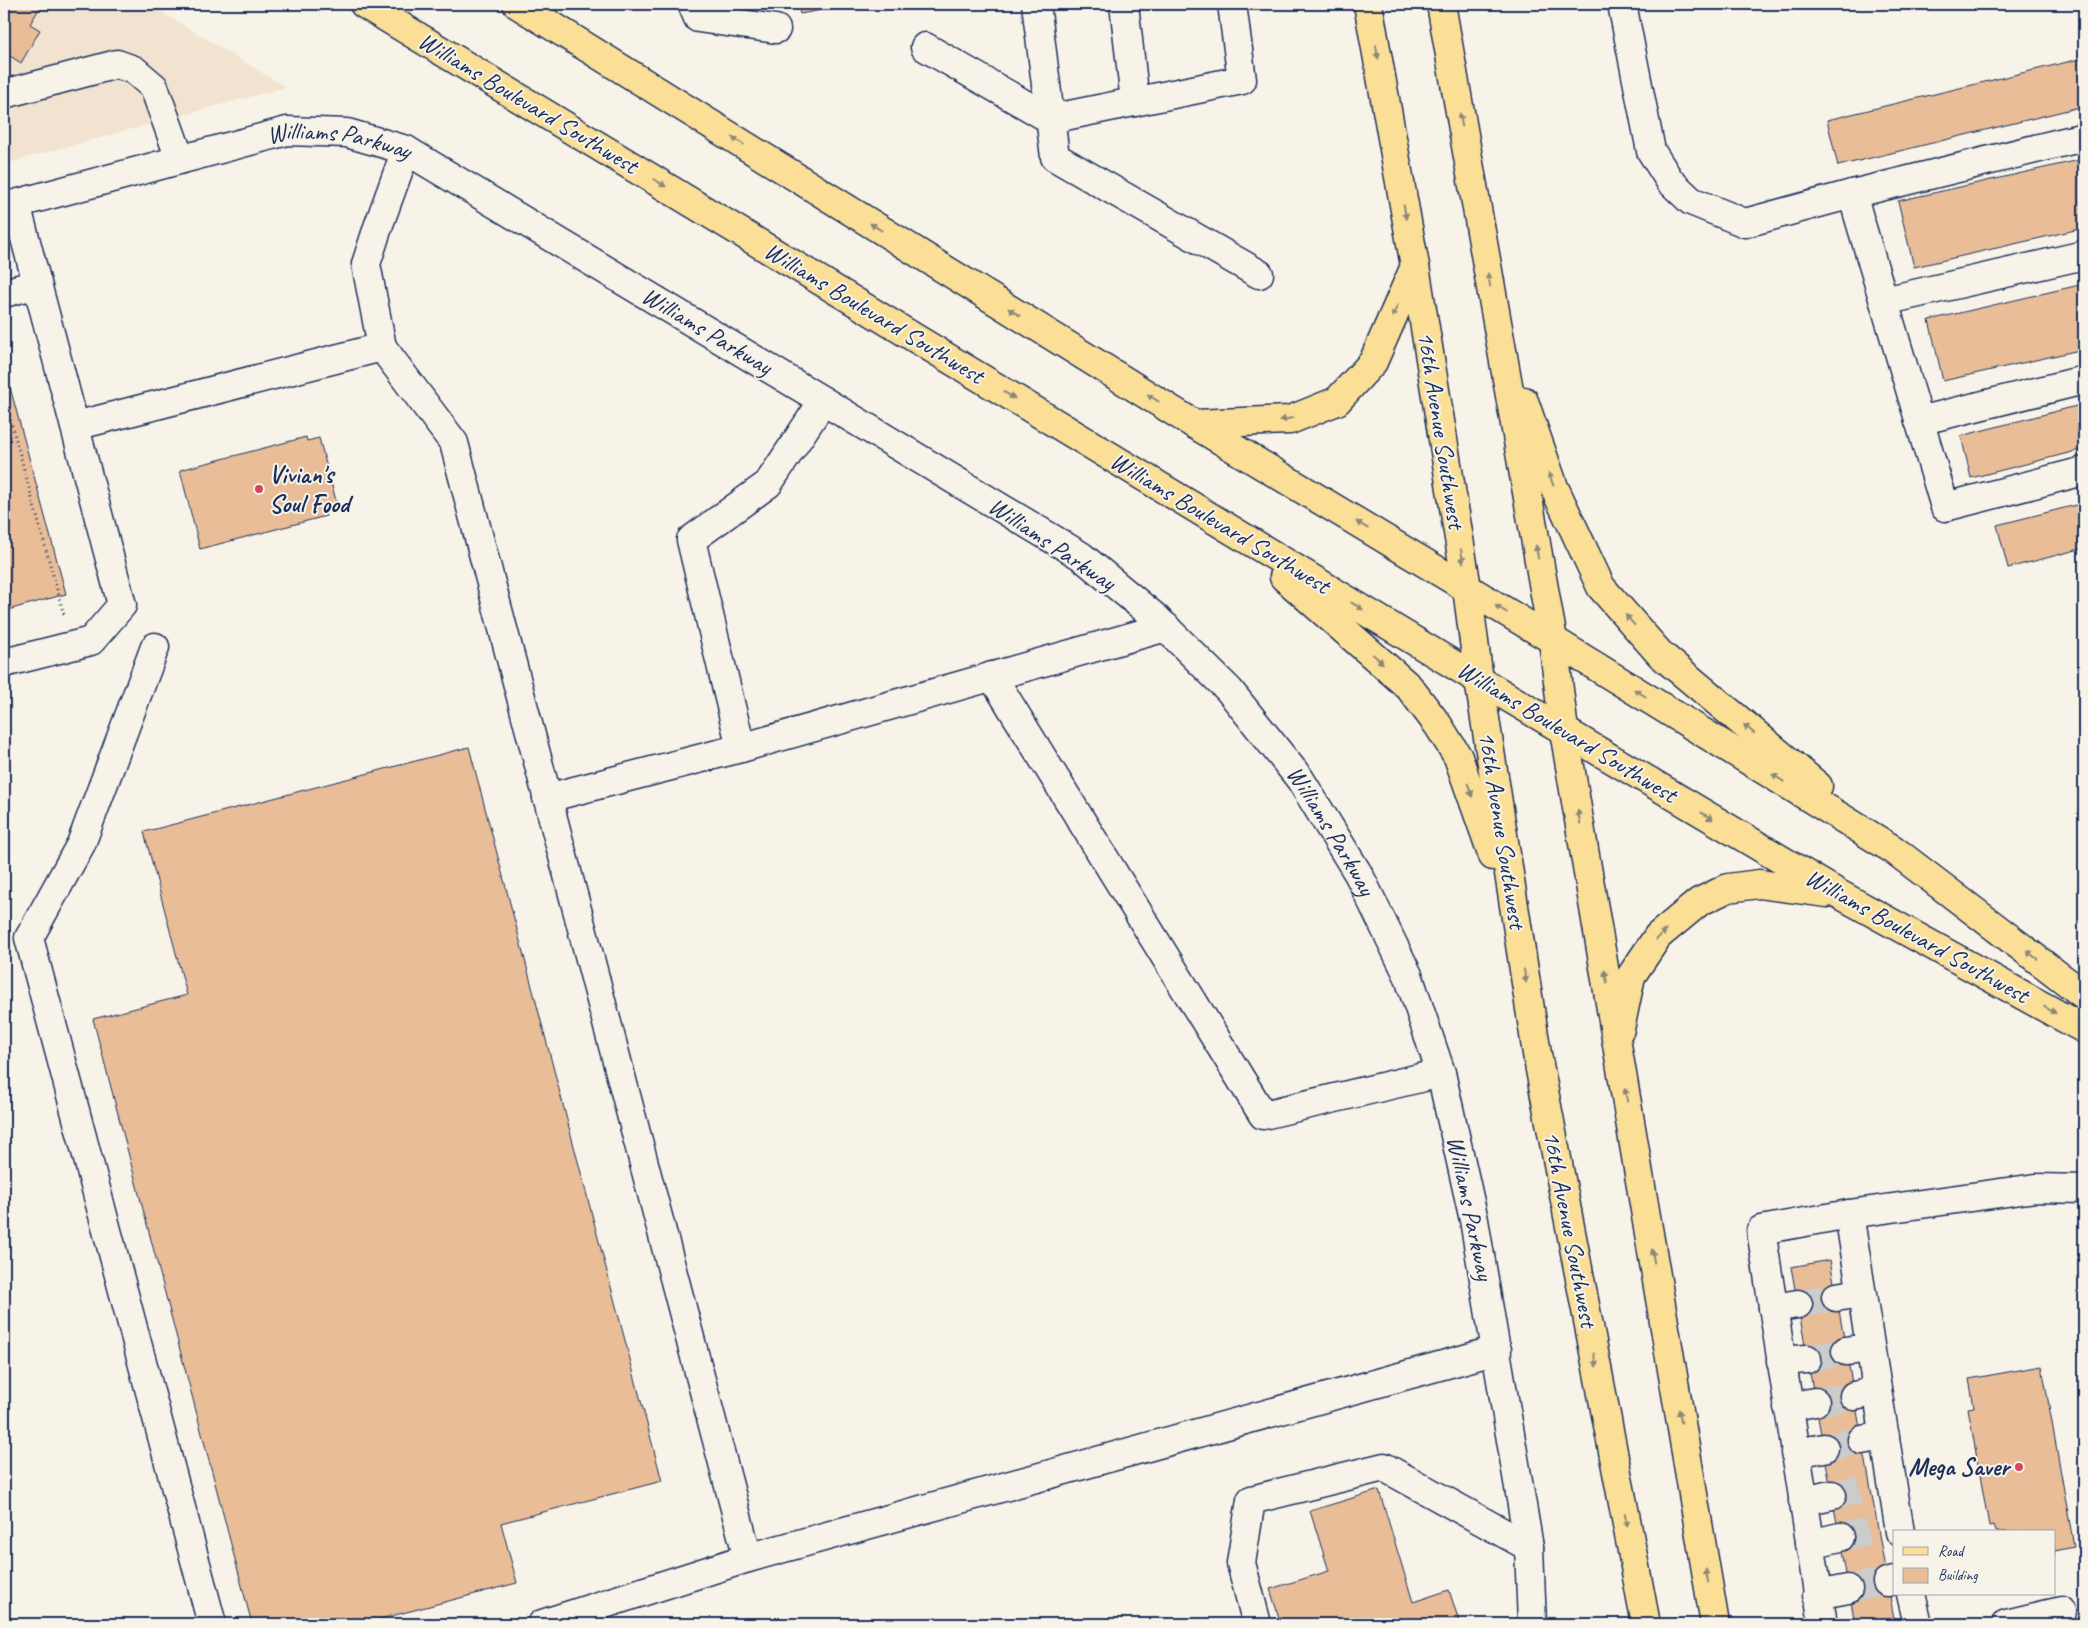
<svg xmlns="http://www.w3.org/2000/svg" width="2088" height="1628" font-family="Caveat,sans-serif">
<rect width="100%" height="100%" fill="#f7f3e8"/>
<filter id="ink" filterUnits="userSpaceOnUse"><feTurbulence type="fractalNoise" baseFrequency=".02" numOctaves="2"/><feDisplacementMap in="SourceGraphic" scale="10" xChannelSelector="R" yChannelSelector="G"/><feConvolveMatrix kernelMatrix="1 2 1 2 8 2 1 2 1" color-interpolation-filters="sRGB"/></filter>
<g filter="url(#ink)">
<!-- built -->
<polygon fill="#f2e3d0" points="4,4 148,4 286,87 4,164"/>
<!-- building -->
<g fill="#e8bd98" stroke="#1b2f5e">
<polygon points="4,4 42,4 30,24 40,30 21,63 4,52"/>
<polygon points="798,4 855,4 800,14"/>
<polygon points="2084,58 2084,106 1838,166 1827,120"/>
<polygon points="2084,159 2084,228 1914,267 1898,201"/>
<polygon points="2084,284 2084,349 1943,381 1929,320"/>
<polygon points="4,365 66,594 4,611"/>
<polygon points="2084,404 2084,449 1971,478 1961,436"/>
<polygon points="306,437 307,441 319,438 338,508 325,512 326,516 200,549 180,470"/>
<polygon points="2084,503 2084,548 2008,568 1997,525"/>
<polygon points="469,747 662,1481 501,1523 517,1583 361,1624 252,1624 93,1019 187,995 144,832"/>
<polygon points="1830,1260 1895,1624 1855,1624 1791,1267"/>
<polygon points="2042,1366 2074,1547 2055,1551 2054,1556 2054,1532 1996,1532 1994,1525 1989,1526 1968,1408 1974,1407 1969,1379"/>
<polygon points="1379,1490 1413,1602 1449,1590 1460,1624 1281,1624 1270,1589 1329,1571 1310,1511"/>
</g>
<g fill="none" stroke-linecap="round" stroke-linejoin="round">
<!-- minor-tunnel -->
<g stroke="#cbcccc" stroke-width="28" stroke-dasharray="28 14" stroke-linecap="butt">
<polyline points="1798,1304 1836,1297"/>
<polyline points="1807,1359 1846,1351"/>
<polyline points="1815,1402 1854,1396"/>
<polyline points="1824,1448 1862,1440"/>
<polyline points="1832,1495 1870,1488"/>
<polyline points="1840,1537 1878,1530"/>
<polyline points="1848,1589 1887,1582"/>
</g>
<defs>
<g id="minor">
<polyline points="692,4 698,18 776,29"/>
<polyline points="1036,4 1055,157 1259,274"/>
<polyline points="1124,4 1135,102"/>
<polyline points="1622,4 1651,151 1670,181 1691,201 1745,223 1852,194 2084,137"/>
<polyline points="925,47 1050,119 1242,80 1232,4"/>
<polyline points="4,94 117,64 134,70 154,87 180,159"/>
<polyline points="1852,194 1945,507 2084,471"/>
<path id="s1" d="M4,207L287,131L347,133L406,150L1081,556L1156,618L1229,690L1300,779L1359,875L1408,975L1441,1073L1474,1220L1529,1547L1532,1624"/>
<polyline points="4,293 37,284"/>
<polyline points="1884,301 2084,255"/>
<polyline points="382,347 454,443 748,1558 1497,1350"/>
<polyline points="823,401 768,484 691,540 741,748 1166,627"/>
<polyline points="1919,421 2084,380"/>
<polyline points="75,426 382,347 366,264 378,227 406,150"/>
<polyline points="155,647 81,844 29,938 212,1624"/>
<polyline points="4,663 91,641 122,605 16,204"/>
<polyline points="992,676 1263,1115 1441,1073"/>
<polyline points="547,798 741,748"/>
<polyline points="1849,1214 1900,1532"/>
<polyline points="1836,1297 1861,1293"/>
<polyline points="1773,1308 1798,1304"/>
<polyline points="1846,1351 1870,1348"/>
<polyline points="1781,1361 1807,1359"/>
<polyline points="1854,1396 1877,1391"/>
<polyline points="1788,1407 1815,1402"/>
<polyline points="1862,1440 1885,1436"/>
<polyline points="1795,1453 1824,1448"/>
<polyline points="1803,1501 1832,1495"/>
<polyline points="1810,1544 1840,1537"/>
<polyline points="1887,1582 1894,1580"/>
<polyline points="1911,1594 1918,1624"/>
<polyline points="1817,1595 1848,1589"/>
<polyline points="542,1624 748,1558"/>
<polyline points="1257,1624 1241,1563 1251,1500 1384,1467 1529,1547"/>
<polyline points="1823,1624 1761,1230 1849,1214 2036,1188 2084,1189"/>
<polyline points="2006,1624 2061,1611"/>
</g>
<g id="major">
<polyline points="364,4 1479,680 1839,894 2084,1029"/>
<polyline points="517,4 1194,424 1553,640 1894,850 2084,995"/>
<polyline points="1368,4 1415,266 1467,588 1479,680 1537,1054 1646,1624"/>
<polyline points="1441,4 1553,640 1564,731 1715,1624"/>
<polyline points="1524,401 1554,487 1601,587 1660,654 1818,786"/>
<polyline points="1194,424 1290,420 1337,401 1373,362 1415,266"/>
<polyline points="1284,577 1409,687 1438,725 1458,757 1493,856"/>
<polyline points="1620,1029 1631,976 1658,936 1699,902 1728,888 1759,884 1827,893"/>
</g>
</defs>
<!-- minor casing -->
<use href="#minor" stroke="#1b2f5e" stroke-width="31"/>
<!-- major casing -->
<use href="#major" stroke="#1b2f5e" stroke-width="31"/>
<!-- path -->
<g stroke="#1b2f5e" stroke-width="3" stroke-dasharray="1 4" stroke-linecap="butt">
<polyline points="4,152 8,167"/>
<polyline points="4,396 64,615"/>
</g>
<!-- minor -->
<use href="#minor" stroke="#f7f3e8" stroke-width="28"/>
<!-- major -->
<use href="#major" stroke="#fbdf96" stroke-width="28"/>
</g>
<!-- one-way arrows -->
<defs><path id="oneway-solid" d="M-6-.8H1V-3.2L6.5 0L1 3.2V.8H-6Z" transform="scale(1.25)"/></defs>
<g fill="#8b877a">
<use href="#oneway-solid" transform="translate(1377 52) rotate(80)"/>
<use href="#oneway-solid" transform="translate(1461 120) rotate(-100)"/>
<use href="#oneway-solid" transform="translate(738 141) rotate(-148)"/>
<use href="#oneway-solid" transform="translate(660 183) rotate(31)"/>
<use href="#oneway-solid" transform="translate(1405 212) rotate(80)"/>
<use href="#oneway-solid" transform="translate(876 227) rotate(-148)"/>
<use href="#oneway-solid" transform="translate(1489 280) rotate(-100)"/>
<use href="#oneway-solid" transform="translate(1395 311) rotate(114)"/>
<use href="#oneway-solid" transform="translate(1014 312) rotate(-148)"/>
<use href="#oneway-solid" transform="translate(1009 395) rotate(31)"/>
<use href="#oneway-solid" transform="translate(1153 398) rotate(-148)"/>
<use href="#oneway-solid" transform="translate(1287 419) rotate(171)"/>
<use href="#oneway-solid" transform="translate(1551 479) rotate(-110)"/>
<use href="#oneway-solid" transform="translate(1362 525) rotate(-149)"/>
<use href="#oneway-solid" transform="translate(1537 552) rotate(-100)"/>
<use href="#oneway-solid" transform="translate(1462 556) rotate(81)"/>
<use href="#oneway-solid" transform="translate(1357 606) rotate(31)"/>
<use href="#oneway-solid" transform="translate(1501 609) rotate(-149)"/>
<use href="#oneway-solid" transform="translate(1630 620) rotate(-131)"/>
<use href="#oneway-solid" transform="translate(1378 659) rotate(42)"/>
<use href="#oneway-solid" transform="translate(1640 693) rotate(-148)"/>
<use href="#oneway-solid" transform="translate(1749 729) rotate(-140)"/>
<use href="#oneway-solid" transform="translate(1778 778) rotate(-148)"/>
<use href="#oneway-solid" transform="translate(1470 790) rotate(70)"/>
<use href="#oneway-solid" transform="translate(1707 816) rotate(31)"/>
<use href="#oneway-solid" transform="translate(1579 817) rotate(-100)"/>
<use href="#oneway-solid" transform="translate(1661 935) rotate(-45)"/>
<use href="#oneway-solid" transform="translate(2032 955) rotate(-143)"/>
<use href="#oneway-solid" transform="translate(1525 976) rotate(81)"/>
<use href="#oneway-solid" transform="translate(1606 977) rotate(-100)"/>
<use href="#oneway-solid" transform="translate(2050 1010) rotate(29)"/>
<use href="#oneway-solid" transform="translate(1626 1095) rotate(-100)"/>
<use href="#oneway-solid" transform="translate(1653 1256) rotate(-100)"/>
<use href="#oneway-solid" transform="translate(1595 1360) rotate(79)"/>
<use href="#oneway-solid" transform="translate(1680 1416) rotate(-100)"/>
<use href="#oneway-solid" transform="translate(1626 1520) rotate(79)"/>
<use href="#oneway-solid" transform="translate(1707 1576) rotate(-100)"/>
</g>
</g>
<!-- markers -->
<g fill="#d1495b" stroke="#f7f3e8" stroke-width="2">
<circle cx="259" cy="489" r="5"/>
<circle cx="2019" cy="1467" r="5"/>
</g>
<g text-anchor="middle" dominant-baseline="central" stroke-width="4" stroke-linejoin="round" paint-order="stroke">
<!-- street labels -->
<g font-size="25" fill="#1b2f5e" stroke="#f7f3e8">
<text transform="translate(528 103) rotate(31)">Williams Boulevard Southwest</text>
<text stroke="none"><textPath href="#s1" startOffset="346">Williams Parkway</textPath></text>
<text transform="translate(874 313) rotate(31)">Williams Boulevard Southwest</text>
<text transform="translate(707 331) rotate(31)">Williams Parkway</text>
<text transform="translate(1441 430) rotate(81)">16th Avenue Southwest</text>
<text transform="translate(1220 523) rotate(31)">Williams Boulevard Southwest</text>
<text transform="translate(1052 544) rotate(34)">Williams Parkway</text>
<text transform="translate(1567 732) rotate(31)">Williams Boulevard Southwest</text>
<text transform="translate(1502 830) rotate(81)">16th Avenue Southwest</text>
<text stroke="none"><textPath href="#s1" startOffset="1576">Williams Parkway</textPath></text>
<text transform="translate(1917 936) rotate(29)">Williams Boulevard Southwest</text>
<text transform="translate(1470 1208) rotate(78)">Williams Parkway</text>
<text transform="translate(1570 1229) rotate(79)">16th Avenue Southwest</text>
</g>
<!-- poi labels -->
<g font-size="25" font-weight="bold" fill="#1b2f5e" stroke="#f7f3e8" text-anchor="start">
<text x="269" y="475">Vivian's<tspan x="269" dy="29">Soul Food</tspan></text>
<text x="2009" y="1467" text-anchor="end">Mega Saver</text>
</g>
</g>
<!-- margin -->
<rect width="2088" height="1628" fill="none" stroke="#f7f3e8" stroke-width="20"/>
<rect x="10" y="10" width="2068" height="1608" fill="none" stroke="#1b2f5e" stroke-width="2" filter="url(#ink)"/>
<!-- legend -->
<rect x="1893" y="1530" width="162" height="65" fill="#f7f3e8" stroke="#9fa5b1"/>
<rect x="1903" y="1547" width="25" height="8" fill="#fbdf96" stroke="#9fa5b1"/>
<text x="1938" y="1556" font-size="15" fill="#1b2f5e">Road</text>
<rect x="1903" y="1568" width="25" height="15" fill="#e8bd98" stroke="#9fa5b1"/>
<text x="1938" y="1580" font-size="15" fill="#1b2f5e">Building</text>
</svg>
